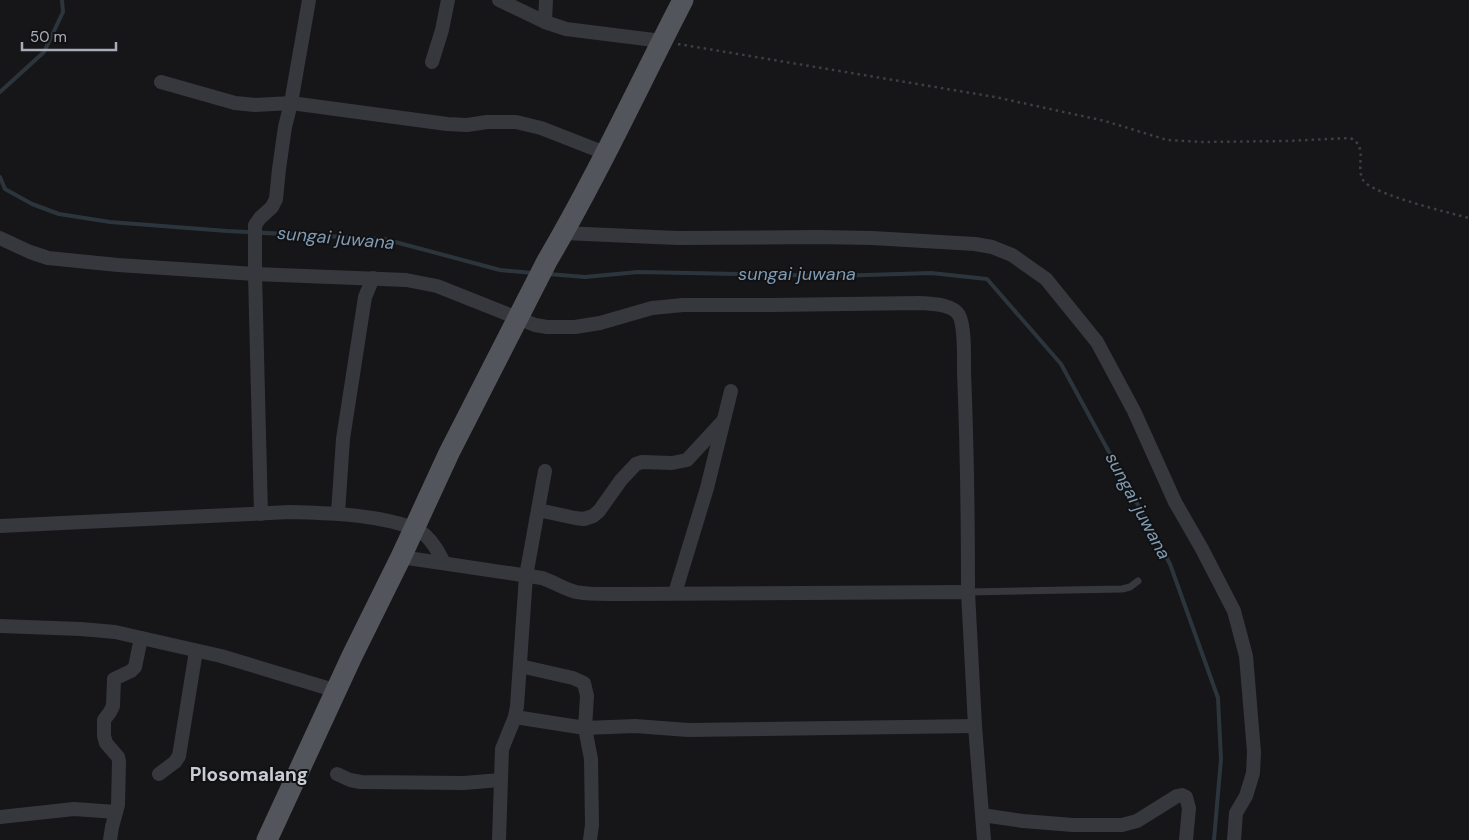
<svg xmlns="http://www.w3.org/2000/svg" width="1469" height="840" font-family="'DM Sans',sans-serif">
<rect width="100%" height="100%" fill="#161618"/>
<g fill="none" stroke-linecap="round" stroke-linejoin="round">
<!-- stream -->
<g stroke="#2c353c" stroke-width="4">
<polyline points="0,92 44,52 63,12 62,0"/>
<polyline points="0,177 5,189 32,204 59,214 110,222 227,231 384,239 500,270 533,273"/>
<polyline points="548,274 585,277 638,272 834,276 931,273 987,279 1061,364 1170,564 1218,698 1221,759 1214,840"/>
</g>
<!-- path -->
<path stroke="#3d3f44" stroke-width="2.5" stroke-dasharray="2.5 4" stroke-linecap="butt" d="M678,44L995,97L1105,121L1167,140L1203,142L1287,141L1350,138C1369,146 1355,166 1363,180C1371,194 1450,213 1469,218"/>
<!-- service -->
<polyline stroke="#37383d" stroke-width="7" points="968,592 1122,589 1130,587 1138,581"/>
<!-- minor -->
<g stroke="#37383d" stroke-width="14">
<polyline points="499,0 545,22 566,29 662,41"/>
<polyline points="545,22 546,0"/>
<polyline points="432,62 442,30 448,0"/>
<polyline points="161,82 235,103 255,105 291,103 447,124 467,125 487,122 516,122 541,128 605,153"/>
<polyline points="563,233 677,238 819,237 872,238 975,244 992,247 1012,255 1046,279 1097,342 1134,411 1175,502 1202,549 1234,611 1246,656 1254,752 1253,773 1246,796 1236,813 1234,840"/>
<path d="M0,238L30,252L48,258L118,265L255,274L406,280L437,286L535,325L547,327H575L600,323L652,308L683,305H772L920,303C932,304 952,304 959,315C965,326 964,358 964,372C967,445 968,519 968,592"/>
<polyline points="538,510 575,518 584,519 593,516 599,511 621,480 636,464 642,462 672,463 687,460 723,421"/>
<polyline points="338,513 343,439 365,297 373,278"/>
<polyline points="261,514 255,274 255,225 260,218 272,207 276,199 279,169 285,127 291,103 309,0"/>
<path d="M0,526L290,512C328,513 364,514 401,524C409,527 418,529 425,535C434,543 439,553 444,563"/>
<path d="M401,557L542,578C554,582 564,589 576,592C591,595 609,594 625,594L968,592L975,726L984,840"/>
<polyline points="675,593 707,488 731,391"/>
<polyline points="0,626 81,629 115,632 221,656 337,691"/>
<polyline points="520,666 573,678 584,683 587,696 585,728 591,759 592,825 590,840"/>
<polyline points="515,717 585,728 635,726 688,730 975,726"/>
<polyline points="159,774 175,762 179,756 196,651"/>
<polyline points="337,774 350,780 361,782 464,783 500,780"/>
<polyline points="982,815 1023,821 1073,825 1122,825 1137,821 1177,796 1182,795 1186,797 1189,808 1186,840"/>
<polyline points="0,817 74,809 116,812"/>
<polyline points="110,840 112,827 118,805 119,761 118,757 106,743 104,736 104,720 110,712 113,706 114,679 131,671 135,667 141,638"/>
<polyline points="499,840 502,749 515,717 517,706 526,576 545,471"/>
</g>
<!-- primary -->
<path stroke="#53555c" stroke-width="21" d="M267,840L352,656L401,557L449,453L547,261C597,176 638,87 683,0"/>
</g>
<g text-anchor="middle" dominant-baseline="central" stroke-width="4" stroke-linejoin="round" paint-order="stroke">
<!-- water labels -->
<g font-size="18" font-style="italic" fill="#7f9bb3" stroke="#111113">
<text transform="translate(336 238) rotate(5)">sungai juwana</text>
<text x="797" y="274">sungai juwana</text>
<text transform="translate(1138 506) rotate(62)">sungai juwana</text>
</g>
<!-- quarter labels -->
<g font-size="19" font-weight="bold" fill="#c9ccd4" stroke="#111113">
<text x="249" y="774">Plosomalang</text>
</g>
</g>
<!-- scale -->
<path d="M22 42v8h94v-8" fill="none" stroke="#a8adb8" stroke-width="2.5"/>
<text x="30" y="42" font-size="15" fill="#a8adb8" stroke="#111113" stroke-width="4" paint-order="stroke">50 m</text>
</svg>
